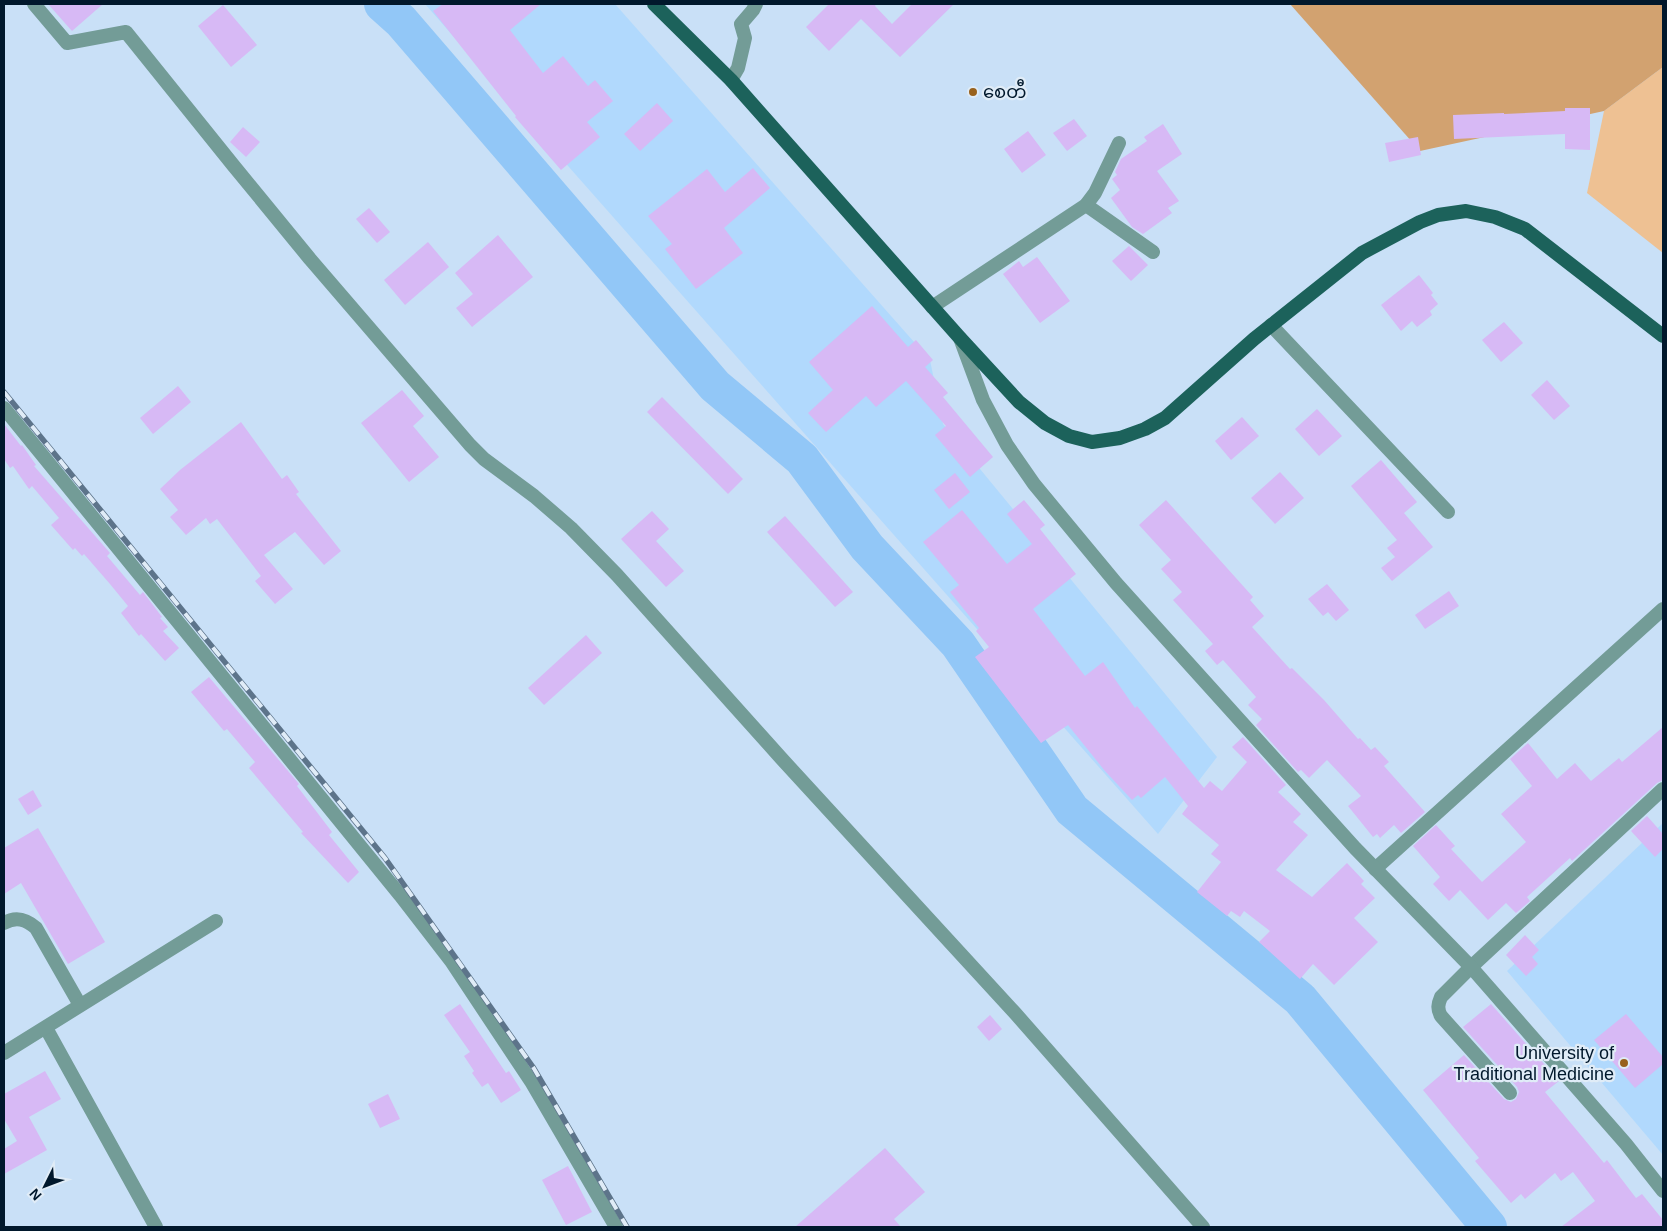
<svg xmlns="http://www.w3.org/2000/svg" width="1667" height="1231" font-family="Arial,'Noto Sans Myanmar',sans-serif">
<rect width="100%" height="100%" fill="#c9e0f7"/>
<!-- built -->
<g fill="#b1d9fd">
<polygon points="425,4 615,4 930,360 943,424 1217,757 1158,834"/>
<polygon points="1663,823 1663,1155 1507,971"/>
</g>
<!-- green -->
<polygon fill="#eec193" points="1663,67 1663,253 1587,193 1604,111"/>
<!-- forest -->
<polygon fill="#d2a270" points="1290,4 1663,4 1663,67 1604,111 1420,151"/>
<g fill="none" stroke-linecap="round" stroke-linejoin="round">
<!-- river -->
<polyline stroke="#92c7f7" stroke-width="36" points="382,4 401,21 715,386 802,459 867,547 958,644 1072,810 1300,999 1489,1227"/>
</g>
<!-- building -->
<g fill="#d7b9f5">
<polygon points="48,4 103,4 72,31"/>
<polygon points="443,4 541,4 510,30 543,73 563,56 588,86 595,80 613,101 587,122 600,137 561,170 515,117 516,116 433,11"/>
<polygon points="829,4 876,4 875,6 892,24 912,4 954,4 900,57 861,19 829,51 806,27"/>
<polygon points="223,5 257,45 231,67 198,26"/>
<polygon points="657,103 673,121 640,151 624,134"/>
<polygon points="1565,108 1590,108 1590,150 1565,149 1565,134 1454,139 1453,115 1504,113 1504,114 1565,111"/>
<polygon points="1074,119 1087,136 1067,151 1053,133"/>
<polygon points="1163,124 1182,154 1157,171 1179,201 1168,208 1172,213 1143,234 1132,227 1111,198 1120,190 1112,179 1117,175 1115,172 1121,159 1147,141 1144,137"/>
<polygon points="243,127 260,142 246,157 230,142"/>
<polygon points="1028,131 1046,155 1022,173 1004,149"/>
<polygon points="1418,137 1421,155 1389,162 1385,143"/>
<polygon points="753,168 770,188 724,228 743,253 696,289 665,249 672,244 648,216 707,169 725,192"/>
<polygon points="369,208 390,232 377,243 356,219"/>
<polygon points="498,235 533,277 472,327 456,308 473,294 455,273"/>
<polygon points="428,242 449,267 405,305 384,280"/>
<polygon points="1129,246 1148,265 1131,281 1112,261"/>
<polygon points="1037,257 1070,301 1040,323 1003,274 1019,261 1023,267"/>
<polygon points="1419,275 1433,293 1431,295 1438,304 1430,311 1432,315 1417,327 1412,321 1401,331 1381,305"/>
<polygon points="872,306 908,347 916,340 933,360 925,367 948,393 943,397 993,457 970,477 935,435 946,426 906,381 876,407 866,396 826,432 808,413 833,390 809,362"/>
<polygon points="1504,322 1523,343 1501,362 1482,340"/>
<polygon points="1547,380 1570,406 1554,420 1531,395"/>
<polygon points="178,386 191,402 153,434 140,418"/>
<polygon points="402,390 424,416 413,426 439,457 409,482 361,423"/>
<polygon points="662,397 743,479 728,494 647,412"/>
<polygon points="1317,409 1342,436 1319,456 1295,429"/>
<polygon points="1242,417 1259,436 1231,460 1215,441"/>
<polygon points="241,422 282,479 287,475 299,492 296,494 341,551 324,565 295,532 264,555 293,589 275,604 255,581 261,576 217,519 210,524 206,518 186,535 170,517 178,510 160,489 180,470"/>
<polygon points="4,424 21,446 22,445 36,465 34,466 110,553 107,556 140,595 143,592 162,617 160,618 168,627 163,631 179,648 165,661 141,634 139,636 121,613 128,606 110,584 84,554 82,556 75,548 73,550 51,525 59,518 32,486 29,489 13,466 10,468 4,459"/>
<polygon points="1381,460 1417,502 1404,513 1433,547 1392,581 1381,568 1395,557 1387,548 1397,540 1351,486"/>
<polygon points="1280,472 1304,498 1275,524 1251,498"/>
<polygon points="955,473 970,492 949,509 934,490"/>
<polygon points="1024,500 1045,525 1040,529 1076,574 1033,609 1085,676 1103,662 1135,708 1137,706 1204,788 1210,781 1222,791 1247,762 1232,747 1243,737 1286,785 1278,792 1301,814 1293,822 1308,835 1276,870 1312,897 1347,863 1364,881 1361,884 1375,898 1354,918 1378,942 1334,985 1313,964 1300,979 1259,942 1270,931 1244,911 1240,917 1231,911 1227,916 1197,892 1221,862 1211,854 1219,845 1182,814 1188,806 1165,777 1141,798 1138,795 1132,800 1105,771 1068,725 1041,743 975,657 989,647 976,631 979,628 950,592 959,585 923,542 962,510 1007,564 1032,544 1007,514"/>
<polygon points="1166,500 1253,597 1250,600 1264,616 1252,627 1290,669 1292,668 1324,700 1358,739 1360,738 1371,750 1375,747 1389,762 1384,766 1425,812 1401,833 1394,825 1380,838 1377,834 1373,837 1348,806 1361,796 1327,760 1309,778 1301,770 1298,772 1256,725 1262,719 1248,705 1256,697 1223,660 1217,665 1205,651 1213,644 1173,600 1182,592 1161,569 1171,560 1139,525"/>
<polygon points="652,511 669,529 656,541 684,571 666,587 621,539"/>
<polygon points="785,516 853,592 835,607 767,532"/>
<polygon points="1327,584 1349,610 1336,621 1328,612 1323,616 1308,599"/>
<polygon points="1449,591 1459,606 1425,629 1415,615"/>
<polygon points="586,635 602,653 544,705 528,688"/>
<polygon points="209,677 299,784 297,786 332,832 329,835 359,872 348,883 301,833 303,832 249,768 255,762 227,729 224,731 191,692"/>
<polygon points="1663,727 1663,780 1657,783 1572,861 1570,858 1527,897 1530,901 1516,913 1506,903 1488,920 1460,890 1449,901 1433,884 1440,877 1413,846 1436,825 1455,846 1451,849 1482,882 1526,842 1501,814 1532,786 1510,759 1528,743 1557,779 1575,763 1591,781 1619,758 1622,762"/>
<polygon points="33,790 42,806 28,815 18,799"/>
<polygon points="1647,816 1663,834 1663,849 1655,857 1631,831"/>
<polygon points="38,828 105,942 68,964 21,883 4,894 4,848"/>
<polygon points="1525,935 1539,950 1532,957 1538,964 1526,976 1506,955"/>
<polygon points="460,1004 506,1073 509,1071 521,1090 501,1103 488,1083 482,1087 472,1073 474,1071 464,1056 470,1052 444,1015"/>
<polygon points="1491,1004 1559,1081 1545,1092 1604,1163 1607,1160 1636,1198 1642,1194 1663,1220 1663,1227 1561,1227 1595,1201 1573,1172 1561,1181 1555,1173 1525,1199 1521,1194 1511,1203 1475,1161 1479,1158 1423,1090 1464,1055 1504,1099 1511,1102 1516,1099 1519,1092 1517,1087 1463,1027"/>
<polygon points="1626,1014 1663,1057 1663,1064 1635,1088 1594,1040"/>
<polygon points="990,1015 1002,1029 989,1041 977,1027"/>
<polygon points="45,1071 61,1099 29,1117 47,1150 4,1174 4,1149 17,1141 4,1119 4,1094"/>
<polygon points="388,1094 400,1119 380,1128 368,1104"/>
<polygon points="885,1148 925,1192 894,1219 901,1227 795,1227"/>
<polygon points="568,1166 592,1212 566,1225 542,1180"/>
</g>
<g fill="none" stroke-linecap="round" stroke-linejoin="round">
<!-- minor -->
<g stroke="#739c97" stroke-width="14">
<polyline points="34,4 67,43 126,32 233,165 310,259 470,445 484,459 534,496 571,528 617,575 781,758 1015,1013 1203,1227"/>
<polyline points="731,80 738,68 745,38 741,24 753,10 756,4"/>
<polyline points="1086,205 1153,252"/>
<polyline points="932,307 1086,205 1095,193 1119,143"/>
<polyline points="1271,325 1448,512"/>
<polyline points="4,408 400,895 451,961 532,1083 616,1227"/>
<polyline points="1375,869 1663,609"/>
<path d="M4,923C16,916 26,919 36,928L80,1005"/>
<polyline points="46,1028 156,1227"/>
<polyline points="4,1053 216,921"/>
<path d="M1510,1093L1441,1016C1437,1009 1438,1004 1441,997L1471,967L1663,789"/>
</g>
<!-- tertiary -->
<polyline stroke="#739c97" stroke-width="14" points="960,338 983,400 1007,445 1034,484 1116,583 1355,848 1471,967 1626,1144 1663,1191"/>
<!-- primary -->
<polyline stroke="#1c625b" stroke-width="14" points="654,4 731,80 960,338 1019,402 1045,423 1069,436 1092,442 1120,438 1145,429 1165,418 1254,339 1362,253 1420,222 1438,215 1466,211 1495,217 1525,229 1663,336"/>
<defs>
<polyline id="rail" points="4,392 385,858 533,1067 627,1227"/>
</defs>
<!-- rail casing -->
<use href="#rail" stroke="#5d748a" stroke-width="5.5"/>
<!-- rail -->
<use href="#rail" stroke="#e0ecf7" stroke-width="4" stroke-dasharray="11" stroke-linecap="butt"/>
</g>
<!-- markers -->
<g fill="#98611c" stroke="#e0ecf7" stroke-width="2">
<circle cx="973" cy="92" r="5"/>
<circle cx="1624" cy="1063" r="5"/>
</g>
<g text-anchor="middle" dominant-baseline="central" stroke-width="4.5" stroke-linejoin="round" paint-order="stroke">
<!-- poi labels -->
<g font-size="18" fill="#01182c" stroke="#e0ecf7" text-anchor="start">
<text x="983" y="92">စေတီ</text>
<text x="1614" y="1053" text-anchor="end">University of<tspan x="1614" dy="21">Traditional Medicine</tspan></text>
</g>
</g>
<!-- border -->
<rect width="1667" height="1231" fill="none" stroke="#01182c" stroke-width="10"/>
<!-- north arrow -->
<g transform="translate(45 1186) rotate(228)" stroke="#e0ecf7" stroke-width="4" paint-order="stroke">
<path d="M0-4L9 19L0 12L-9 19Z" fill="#01182c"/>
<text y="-8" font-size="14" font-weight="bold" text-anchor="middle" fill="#01182c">N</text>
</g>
</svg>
